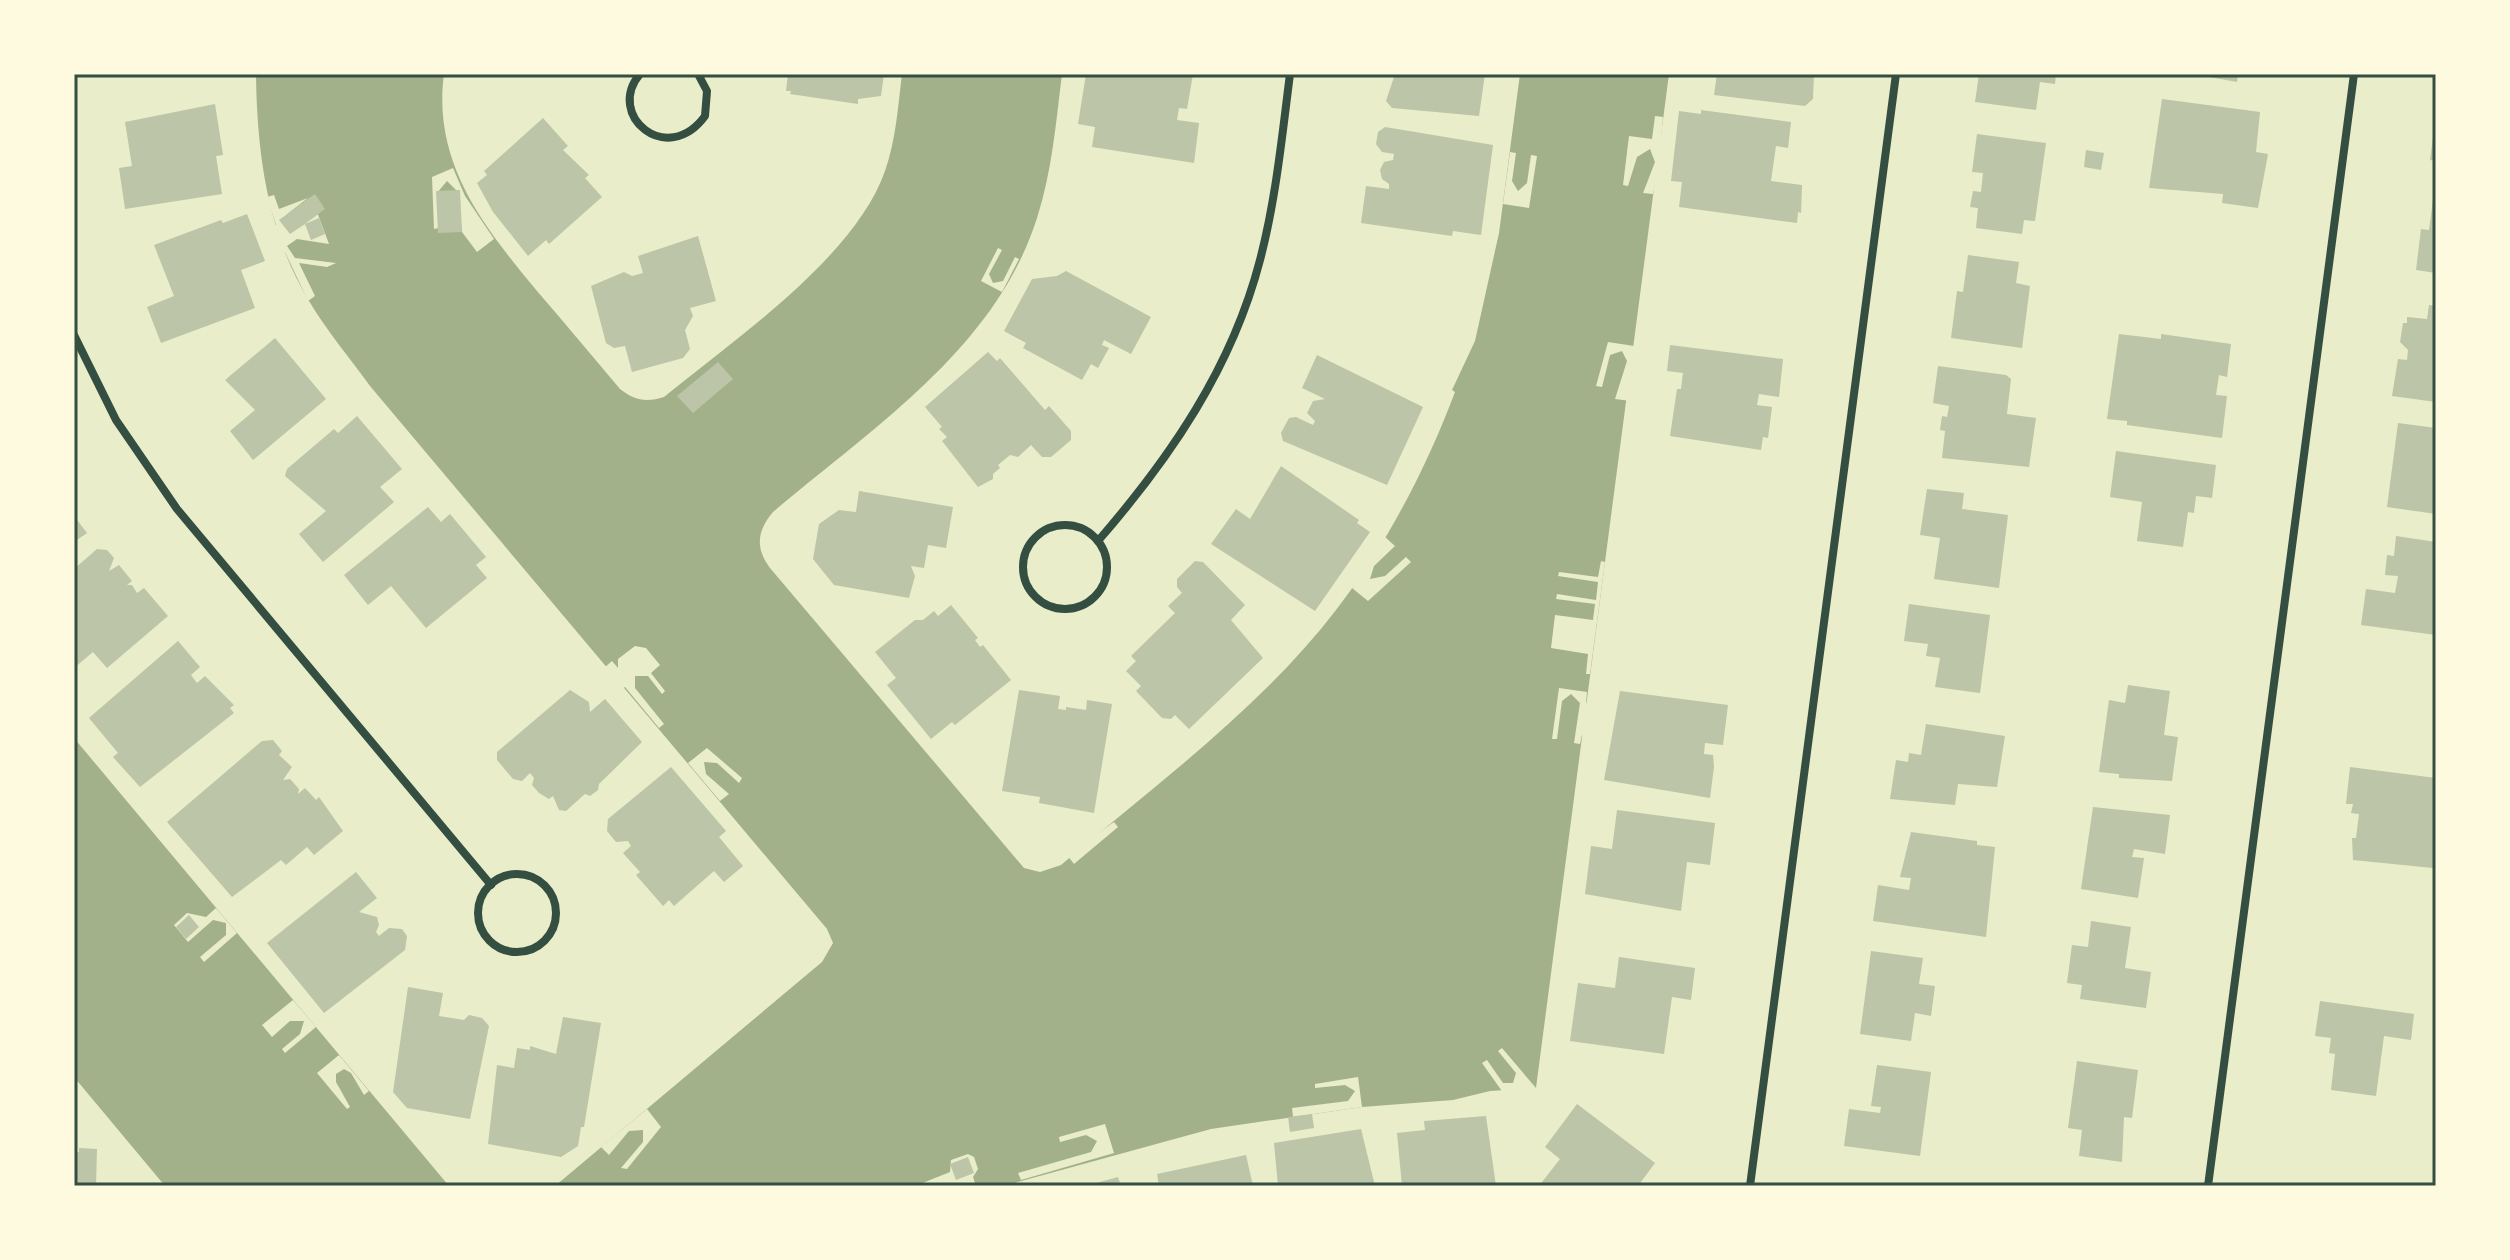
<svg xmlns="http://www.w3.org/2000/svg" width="2510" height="1260" font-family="'Open Sans',sans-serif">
<rect width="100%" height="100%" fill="#e9edc9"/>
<!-- water -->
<g fill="#a3b18a">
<path d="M256,74H444C432,163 484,227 537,291C565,323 592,356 620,389C634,400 646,403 664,397C734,340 855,257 885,171C896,140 898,106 902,74H1062C1056,122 1052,172 1037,218C996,348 872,428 773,512C757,531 755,548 770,568L1024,868L1040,872L1061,865C1155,785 1260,709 1336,610C1387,544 1426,469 1455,392L1452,390L1475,341L1499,233L1520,74H1669L1536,1088L1490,1091L1453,1100L1362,1107L1211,1129L1003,1186H555L822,962L833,943L827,929L370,386C350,358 326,330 309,301C267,232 257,152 256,74Z"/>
<polygon points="74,738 449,1186 165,1186 74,1077"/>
</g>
<!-- pier -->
<g fill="#e9edc9">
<polygon points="1655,116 1663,117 1661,139 1664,140 1653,194 1643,193 1655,162 1650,149 1637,157 1628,186 1623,185 1629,136 1652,139"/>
<polygon points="1510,152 1516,153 1512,181 1518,191 1527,183 1531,155 1537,156 1529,208 1503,204"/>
<polygon points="453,168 465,196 494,239 477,252 462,232 458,192 447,181 437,193 439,228 434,229 432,177"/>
<polygon points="274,195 279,209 308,198 286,215 317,212 329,244 297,239 287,246 295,258 336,263 327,267 299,263 315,296 308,301 285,252 281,253 272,227 276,225 267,197"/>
<polygon points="998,248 1002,250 989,274 993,283 1003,281 1015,257 1019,259 1002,292 981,281"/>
<polygon points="1608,342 1634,346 1631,401 1615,399 1627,361 1622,351 1610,355 1602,387 1596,386"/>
<polygon points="1385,537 1395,546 1374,566 1370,579 1385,576 1406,557 1411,562 1368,601 1352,588"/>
<polygon points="1601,561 1605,562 1590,674 1586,674 1588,654 1551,648 1555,615 1593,620 1595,604 1556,599 1557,594 1596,600 1598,582 1558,576 1559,572 1598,577"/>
<polygon points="635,646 646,648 660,665 651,673 665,691 662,694 648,676 635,676 635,688 664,724 659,728 625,687 622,689 604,668 612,661 618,668 618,659"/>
<polygon points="1559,688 1587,692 1586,703 1589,704 1586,735 1582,735 1580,744 1574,743 1580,703 1571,694 1562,701 1557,739 1552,739"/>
<polygon points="707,748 742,778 739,783 717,763 704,762 706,774 729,794 720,801 688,763"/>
<polygon points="1114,822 1118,827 1074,864 1067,855"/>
<polygon points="216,908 237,933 204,962 200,957 226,935 226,923 213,920 188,942 174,925 187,913 206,917"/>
<polygon points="293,1000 316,1027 285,1053 282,1049 300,1034 304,1021 290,1021 272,1037 262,1025"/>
<polygon points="1502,1048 1536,1088 1529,1092 1504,1094 1482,1063 1487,1060 1503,1083 1513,1083 1516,1073 1498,1051"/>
<polygon points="339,1055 369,1091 364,1095 351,1073 344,1069 336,1074 336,1082 350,1107 347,1109 317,1073"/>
<polygon points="1358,1077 1362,1107 1293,1117 1292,1108 1348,1101 1355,1091 1345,1085 1315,1088 1315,1084"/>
<polygon points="647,1109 661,1127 627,1169 621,1168 643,1142 643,1130 629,1131 609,1155 601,1147"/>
<polygon points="1105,1124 1114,1153 1021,1180 1018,1173 1091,1152 1097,1141 1086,1135 1060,1142 1059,1137"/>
<polygon points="968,1154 974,1157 978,1169 973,1177 976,1186 915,1186 950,1172 951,1160"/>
</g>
<!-- building -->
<g fill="#bcc5a7">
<polygon points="788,74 884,74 881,96 858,99 858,104 790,94 791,91 786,91"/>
<polygon points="1086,74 1193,74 1187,109 1179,108 1177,120 1199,123 1194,163 1092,147 1095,127 1078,124"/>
<polygon points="1395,74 1485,74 1479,116 1392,108 1386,101"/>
<polygon points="1717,74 1814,74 1813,99 1805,106 1714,95"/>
<polygon points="1979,74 2056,74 2055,84 2040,82 2036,110 1975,102"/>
<polygon points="2193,74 2238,74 2237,82"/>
<polygon points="2162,99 2260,112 2256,152 2268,154 2258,208 2222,203 2223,194 2149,188"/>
<polygon points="215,104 223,155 216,156 222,194 125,209 119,168 132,166 125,122"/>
<polygon points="1701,110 1791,122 1788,148 1776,146 1771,181 1802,185 1801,213 1798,212 1797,223 1679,207 1682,182 1671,181 1679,111 1701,114"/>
<polygon points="543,118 568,146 563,150 589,175 585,178 602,197 549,244 546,240 528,256 493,212 477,183 487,175 484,171"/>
<polygon points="1385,127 1493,145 1481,235 1453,231 1452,236 1361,223 1366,186 1389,189 1389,184 1382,179 1380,170 1384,162 1393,160 1394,154 1382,152 1376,144 1378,132"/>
<polygon points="2434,130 2436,130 2436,161 2430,160"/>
<polygon points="1977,134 2046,143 2035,221 2024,220 2022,234 1976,228 1978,208 1970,207 1973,191 1981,192 1983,173 1972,172"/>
<polygon points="2086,150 2104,153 2101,170 2084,167"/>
<polygon points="460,190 462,232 438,233 436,191"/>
<polygon points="2434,192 2436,192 2436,273 2416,270 2421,229 2429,230"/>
<polygon points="315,194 325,209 305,224 319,218 325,234 311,240 305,224 290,234 279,220"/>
<polygon points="247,214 265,261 241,270 255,308 161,343 147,307 174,296 154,245 221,220 223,223"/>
<polygon points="698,236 716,301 690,308 693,316 685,330 690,349 683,358 632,372 625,346 614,348 606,343 591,286 624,272 632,276 643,273 638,256"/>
<polygon points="1968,255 2019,262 2016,283 2030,286 2022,348 1951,338 1957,291 1963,292"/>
<polygon points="1066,271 1151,317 1131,354 1104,340 1102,345 1109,348 1098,368 1091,364 1082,380 1023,348 1026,343 1004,331 1032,279 1057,276"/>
<polygon points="2429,305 2436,306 2436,402 2392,396 2398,359 2407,360 2408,350 2400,342 2403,323 2407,323 2407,317 2427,319"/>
<polygon points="2119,334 2161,339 2161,334 2231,344 2227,377 2219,375 2216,395 2227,396 2222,438 2127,425 2127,421 2107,419"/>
<polygon points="275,338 326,399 253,460 230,431 255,410 225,380"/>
<polygon points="1670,345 1783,359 1779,397 1759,394 1757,405 1772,407 1768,438 1763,437 1761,450 1670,436 1677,389 1681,389 1683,373 1667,371"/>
<polygon points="988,352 997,361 1000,358 1045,410 1049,406 1071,431 1071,440 1051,457 1042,457 1031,445 1018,457 1010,455 998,465 1000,468 993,474 993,479 978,487 942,441 947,437 939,429 942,427 925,407"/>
<polygon points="1317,355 1423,407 1387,485 1283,441 1281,433 1289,418 1296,417 1313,425 1315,421 1307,413 1313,401 1325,399 1302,388"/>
<polygon points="718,362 733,379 693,413 677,396"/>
<polygon points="1938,366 2006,375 2011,379 2007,414 2036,418 2029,467 1942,458 1945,431 1940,430 1942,416 1947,417 1949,406 1933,403"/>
<polygon points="357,416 402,469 380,487 394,502 323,562 299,534 326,511 285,476 287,469 334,429 338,433"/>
<polygon points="2398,423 2436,428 2436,514 2387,507"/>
<polygon points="2116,451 2216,465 2212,498 2196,496 2194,513 2188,512 2183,547 2137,541 2142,502 2110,497"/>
<polygon points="1281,466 1359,520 1357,523 1370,532 1315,611 1211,544 1236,509 1250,519"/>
<polygon points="1927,489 1964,493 1962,509 2008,515 1999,588 1934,579 1940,538 1920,535"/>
<polygon points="859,491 953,507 946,548 928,545 924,568 911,566 915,576 909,598 834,585 813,559 819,524 839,510 856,512"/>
<polygon points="428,507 441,522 450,514 486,557 476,565 487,578 426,628 391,586 368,605 344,575"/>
<polygon points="74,516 87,533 74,542"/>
<polygon points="2396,536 2436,542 2436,635 2361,625 2366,589 2395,593 2398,576 2385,575 2387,555 2394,556"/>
<polygon points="97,549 107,550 114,558 109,571 119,565 132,581 127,585 132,585 137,593 144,588 168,616 107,668 93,652 74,668 74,569"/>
<polygon points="1195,561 1203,562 1245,605 1231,620 1263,658 1189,729 1175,715 1171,719 1162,718 1136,691 1141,686 1126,671 1136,661 1131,656 1175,613 1168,606 1182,593 1177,587 1177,579"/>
<polygon points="1909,604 1990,615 1980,693 1935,687 1940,658 1926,656 1928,644 1904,641"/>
<polygon points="951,605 978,638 975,640 980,647 983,645 1011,680 955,725 952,722 931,739 887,685 896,678 875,652 915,620 923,620 934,611 938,616"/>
<polygon points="178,641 200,667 191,675 197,683 205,676 234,705 230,708 234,713 140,787 113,757 118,753 89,718"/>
<polygon points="2128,685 2170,691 2164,735 2178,737 2172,781 2119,778 2119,774 2099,772 2109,700 2125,703"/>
<polygon points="570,690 589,702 590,712 605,699 642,742 599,784 598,790 590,796 585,794 566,811 559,810 553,796 549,799 539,793 532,785 534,778 530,773 522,781 513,779 497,760 497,752"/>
<polygon points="1019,690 1060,696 1058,709 1066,710 1066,707 1086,710 1087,700 1112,704 1094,813 1039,803 1040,797 1002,791"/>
<polygon points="1620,691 1728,705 1723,745 1705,743 1704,754 1713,755 1714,767 1710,798 1604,780"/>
<polygon points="1926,724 2005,736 1997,787 1958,784 1955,805 1890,799 1896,760 1908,762 1909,753 1921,755"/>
<polygon points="273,740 282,751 279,755 292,767 283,780 290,779 299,789 298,794 305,788 316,800 319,797 343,831 314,855 307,847 286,865 281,860 232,897 167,822 262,741"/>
<polygon points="671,767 726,831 719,837 743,866 724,882 714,871 674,906 669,900 663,906 636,875 640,872 623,853 631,846 628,841 616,842 607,831 608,819"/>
<polygon points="2350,767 2436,778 2433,868 2353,860 2352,838 2356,838 2359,814 2351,813 2353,804 2346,804"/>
<polygon points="2093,807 2170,815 2165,854 2134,849 2132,857 2144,858 2138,898 2081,889"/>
<polygon points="1617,810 1715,823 1710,865 1687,862 1681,911 1585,894 1591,846 1612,849"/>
<polygon points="1911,832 1977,841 1977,845 1995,847 1986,937 1873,921 1878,885 1909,890 1911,878 1900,877"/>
<polygon points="356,872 377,898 359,912 377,917 379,925 376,932 379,936 389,928 402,929 407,936 405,950 324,1013 267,943"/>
<polygon points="189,915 199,927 186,939 176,927"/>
<polygon points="2091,921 2131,927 2125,968 2151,972 2146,1008 2080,999 2082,985 2067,983 2072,945 2088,947"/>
<polygon points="1871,951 1923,958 1919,984 1935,986 1931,1016 1915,1013 1911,1041 1860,1034"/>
<polygon points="1619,957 1695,968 1691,1000 1672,997 1664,1054 1570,1041 1578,983 1615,988"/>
<polygon points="408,987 443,993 439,1016 464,1020 469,1015 482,1018 489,1026 470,1119 407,1108 393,1092"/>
<polygon points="2320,1001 2414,1014 2411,1040 2384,1036 2376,1096 2331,1090 2335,1054 2329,1053 2331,1038 2315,1036"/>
<polygon points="563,1017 601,1023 584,1127 581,1127 578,1146 561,1157 488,1144 497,1065 514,1068 517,1048 530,1050 530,1046 556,1054"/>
<polygon points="2077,1061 2138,1070 2132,1118 2124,1117 2122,1162 2079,1156 2082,1130 2068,1128"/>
<polygon points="1877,1065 1931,1072 1920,1156 1844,1146 1849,1109 1880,1113 1881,1107 1871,1106"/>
<polygon points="1577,1104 1655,1163 1638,1186 1539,1186 1560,1159 1545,1147"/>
<polygon points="1312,1114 1314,1128 1290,1132 1288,1117"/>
<polygon points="1486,1116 1496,1186 1402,1186 1397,1133 1425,1130 1424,1121"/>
<polygon points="1361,1129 1375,1186 1278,1186 1274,1143"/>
<polygon points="79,1148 97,1149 96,1186 74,1186 74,1152 79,1152"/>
<polygon points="1246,1155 1253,1186 1159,1186 1157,1174"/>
<polygon points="968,1157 974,1173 956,1180 950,1164"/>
<polygon points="1118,1177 1121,1186 1089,1186 1089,1185"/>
</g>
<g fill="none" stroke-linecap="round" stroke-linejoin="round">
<!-- minor -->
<g stroke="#344e41" stroke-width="8">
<path d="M640,74C605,115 667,168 705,116L707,91L698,74"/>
<polyline points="74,335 116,420 177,509 491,885"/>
<circle cx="1065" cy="567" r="42"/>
<path d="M1098,541C1170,458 1232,368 1260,260C1276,199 1282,136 1290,74"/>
<circle cx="517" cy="913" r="39"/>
<polyline points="1750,1186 1896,74"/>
<polyline points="2208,1186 2354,74"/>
</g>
</g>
<!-- border -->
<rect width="2510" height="1260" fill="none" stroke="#fefae0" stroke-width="152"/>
<rect x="76" y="76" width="2358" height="1108" fill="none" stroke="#344e41" stroke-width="3"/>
</svg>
